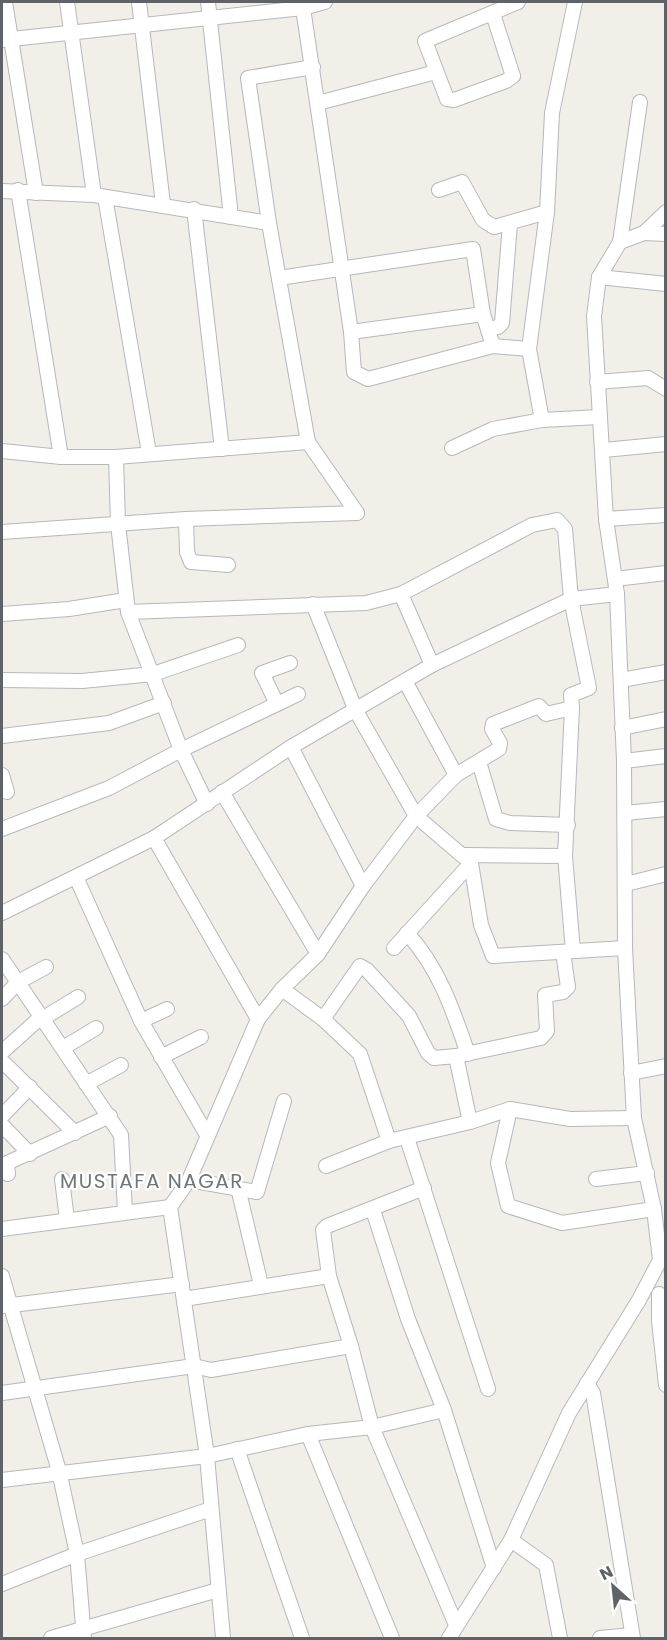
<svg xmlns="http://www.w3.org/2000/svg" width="667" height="1640" font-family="Poppins,sans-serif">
<rect width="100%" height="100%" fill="#f1efe8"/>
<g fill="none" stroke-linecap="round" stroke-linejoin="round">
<defs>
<g id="minor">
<polyline points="5,2 36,193"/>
<polyline points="67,2 94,195"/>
<polyline points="139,2 163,204"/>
<polyline points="208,2 231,217"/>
<polyline points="303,8 351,332 354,372 368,379 493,346 529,349 542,420"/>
<polyline points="493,14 513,76 506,81 454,100 447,99 425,41 518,2"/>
<polyline points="2,40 303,8 325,2"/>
<polyline points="313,67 248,78 269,223 308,442 357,513"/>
<polyline points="318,103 436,72"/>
<polyline points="18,190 61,457"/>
<polyline points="439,190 462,182 483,220 494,227 547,212 552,113 575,2"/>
<polyline points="2,191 94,195 269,223"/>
<polyline points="105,197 149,453"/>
<polyline points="194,209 222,449"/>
<polyline points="644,233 666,234"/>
<polyline points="620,242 640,102"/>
<polyline points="599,277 666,284"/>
<polyline points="279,278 473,249 483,314 493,346"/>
<polyline points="488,329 498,327 502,323 510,224"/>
<polyline points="351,332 483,314"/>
<polyline points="529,349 547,212"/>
<polyline points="597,382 648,378 666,389"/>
<polyline points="452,448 493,429 542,420 599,417"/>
<polyline points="604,450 666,444"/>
<polyline points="2,451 61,457 116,457 308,442"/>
<polyline points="116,457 118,524 128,612 181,750 207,804"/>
<polyline points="186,519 187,552 191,562 228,565"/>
<polyline points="606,519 666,515"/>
<polyline points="2,532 186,519 357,513"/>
<polyline points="615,579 666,573"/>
<polyline points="401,594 432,665"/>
<polyline points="313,604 356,711 416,816 471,863 481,925 493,956 625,948"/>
<polyline points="128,612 366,603 401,594 532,525 557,520 565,529 571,599 589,688 571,695 572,708 565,856 573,951"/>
<polyline points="2,614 69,609 126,600"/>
<polyline points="2,680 82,681 153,674 238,645"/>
<polyline points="621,680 666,672"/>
<polyline points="405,681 456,775"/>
<polyline points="277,704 262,673 290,663"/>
<polyline points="622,728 666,719"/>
<polyline points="2,736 109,723 164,703"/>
<polyline points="291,747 363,886"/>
<polyline points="624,761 666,756"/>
<polyline points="479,762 496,819 510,823 568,825"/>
<polyline points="2,775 7,792"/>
<polyline points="222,792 318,954"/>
<polyline points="625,813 666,809"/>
<polyline points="2,829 109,788 181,750 298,694"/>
<polyline points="154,838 258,1019"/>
<polyline points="465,855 565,856"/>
<polyline points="76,877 141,1021 207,1135"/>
<polyline points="626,884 666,874"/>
<polyline points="2,913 154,838 291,747 432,665 571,599 617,594"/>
<path d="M407,933C439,968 453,1010 468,1054"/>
<polyline points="394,948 471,863"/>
<polyline points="2,959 121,1135 125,1212"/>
<polyline points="282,989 323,1019 360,1054 389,1141"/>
<polyline points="2,999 18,982 46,967"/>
<polyline points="42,1019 78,997"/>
<polyline points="323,1019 360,966 367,970 409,1016 428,1053 434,1058 456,1056 541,1038 547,1031 545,995 563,992 568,987 563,952"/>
<polyline points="141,1021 167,1009"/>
<polyline points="63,1048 96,1028"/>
<polyline points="2,1052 41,1017"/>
<polyline points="456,1056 470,1122"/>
<polyline points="161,1057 201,1037"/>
<polyline points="2,1061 75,1133"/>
<polyline points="631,1073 666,1066"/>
<polyline points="86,1084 121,1065"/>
<polyline points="2,1116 30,1087"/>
<polyline points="634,1118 570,1119 510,1109 498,1163 508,1206 562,1223 654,1209"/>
<polyline points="2,1125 30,1154"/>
<polyline points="407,1138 488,1389"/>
<polyline points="326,1166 389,1141 470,1122 510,1109"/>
<polyline points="8,1174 7,1163 110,1116"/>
<polyline points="62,1179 67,1220"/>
<polyline points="596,1179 647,1173"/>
<polyline points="189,1180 257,1192 284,1101"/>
<polyline points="238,1188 261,1285"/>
<polyline points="424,1188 327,1226 323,1230 329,1276 351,1346 372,1427 456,1625"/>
<polyline points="373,1210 408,1319 444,1410 494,1568"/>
<polyline points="2,1229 170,1207"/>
<polyline points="2,1276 59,1471 77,1554 84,1638"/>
<polyline points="659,1294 659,1321 666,1385"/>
<polyline points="184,1299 329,1276"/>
<polyline points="4,1306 182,1284"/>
<polyline points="587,1383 593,1393 633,1638"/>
<polyline points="2,1393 194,1366 211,1370 351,1346"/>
<polyline points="308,1434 392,1638"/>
<polyline points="237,1449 302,1638"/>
<polyline points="2,1480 207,1456 308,1434 372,1427 444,1410"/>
<polyline points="511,1540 546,1565 560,1638"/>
<polyline points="2,1584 77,1554 211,1509"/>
<polyline points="51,1638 218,1590"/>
<polyline points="223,1638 207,1456 170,1207 189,1180 258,1019 282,989 318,954 363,886 416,816 456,775 499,749 500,743 492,729 493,724 539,706 546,714 572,708"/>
<polyline points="449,1638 511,1540 569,1413 639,1300 660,1260 654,1209 634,1118 625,948 624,761 617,594 606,519 594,316 599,277 620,242 644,233 666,212"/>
<polyline points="600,1638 632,1635"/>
</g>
</defs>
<!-- minor casing -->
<use href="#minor" stroke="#b5b8bc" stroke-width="16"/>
<!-- minor -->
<use href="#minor" stroke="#fff" stroke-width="14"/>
</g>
<g text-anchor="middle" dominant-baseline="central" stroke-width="4.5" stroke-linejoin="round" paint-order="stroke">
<!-- neighbourhood labels -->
<g font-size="20" letter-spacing="1.5" fill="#70757a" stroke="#fff">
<text x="152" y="1181">MUSTAFA NAGAR</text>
</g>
</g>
<!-- border -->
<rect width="667" height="1640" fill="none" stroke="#5f6368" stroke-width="6"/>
<!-- north arrow -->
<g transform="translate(613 1586) rotate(333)" stroke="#ffffff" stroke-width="4.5" paint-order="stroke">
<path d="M0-4.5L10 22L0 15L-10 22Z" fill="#5f6368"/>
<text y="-9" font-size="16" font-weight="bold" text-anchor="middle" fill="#5f6368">N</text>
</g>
</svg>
